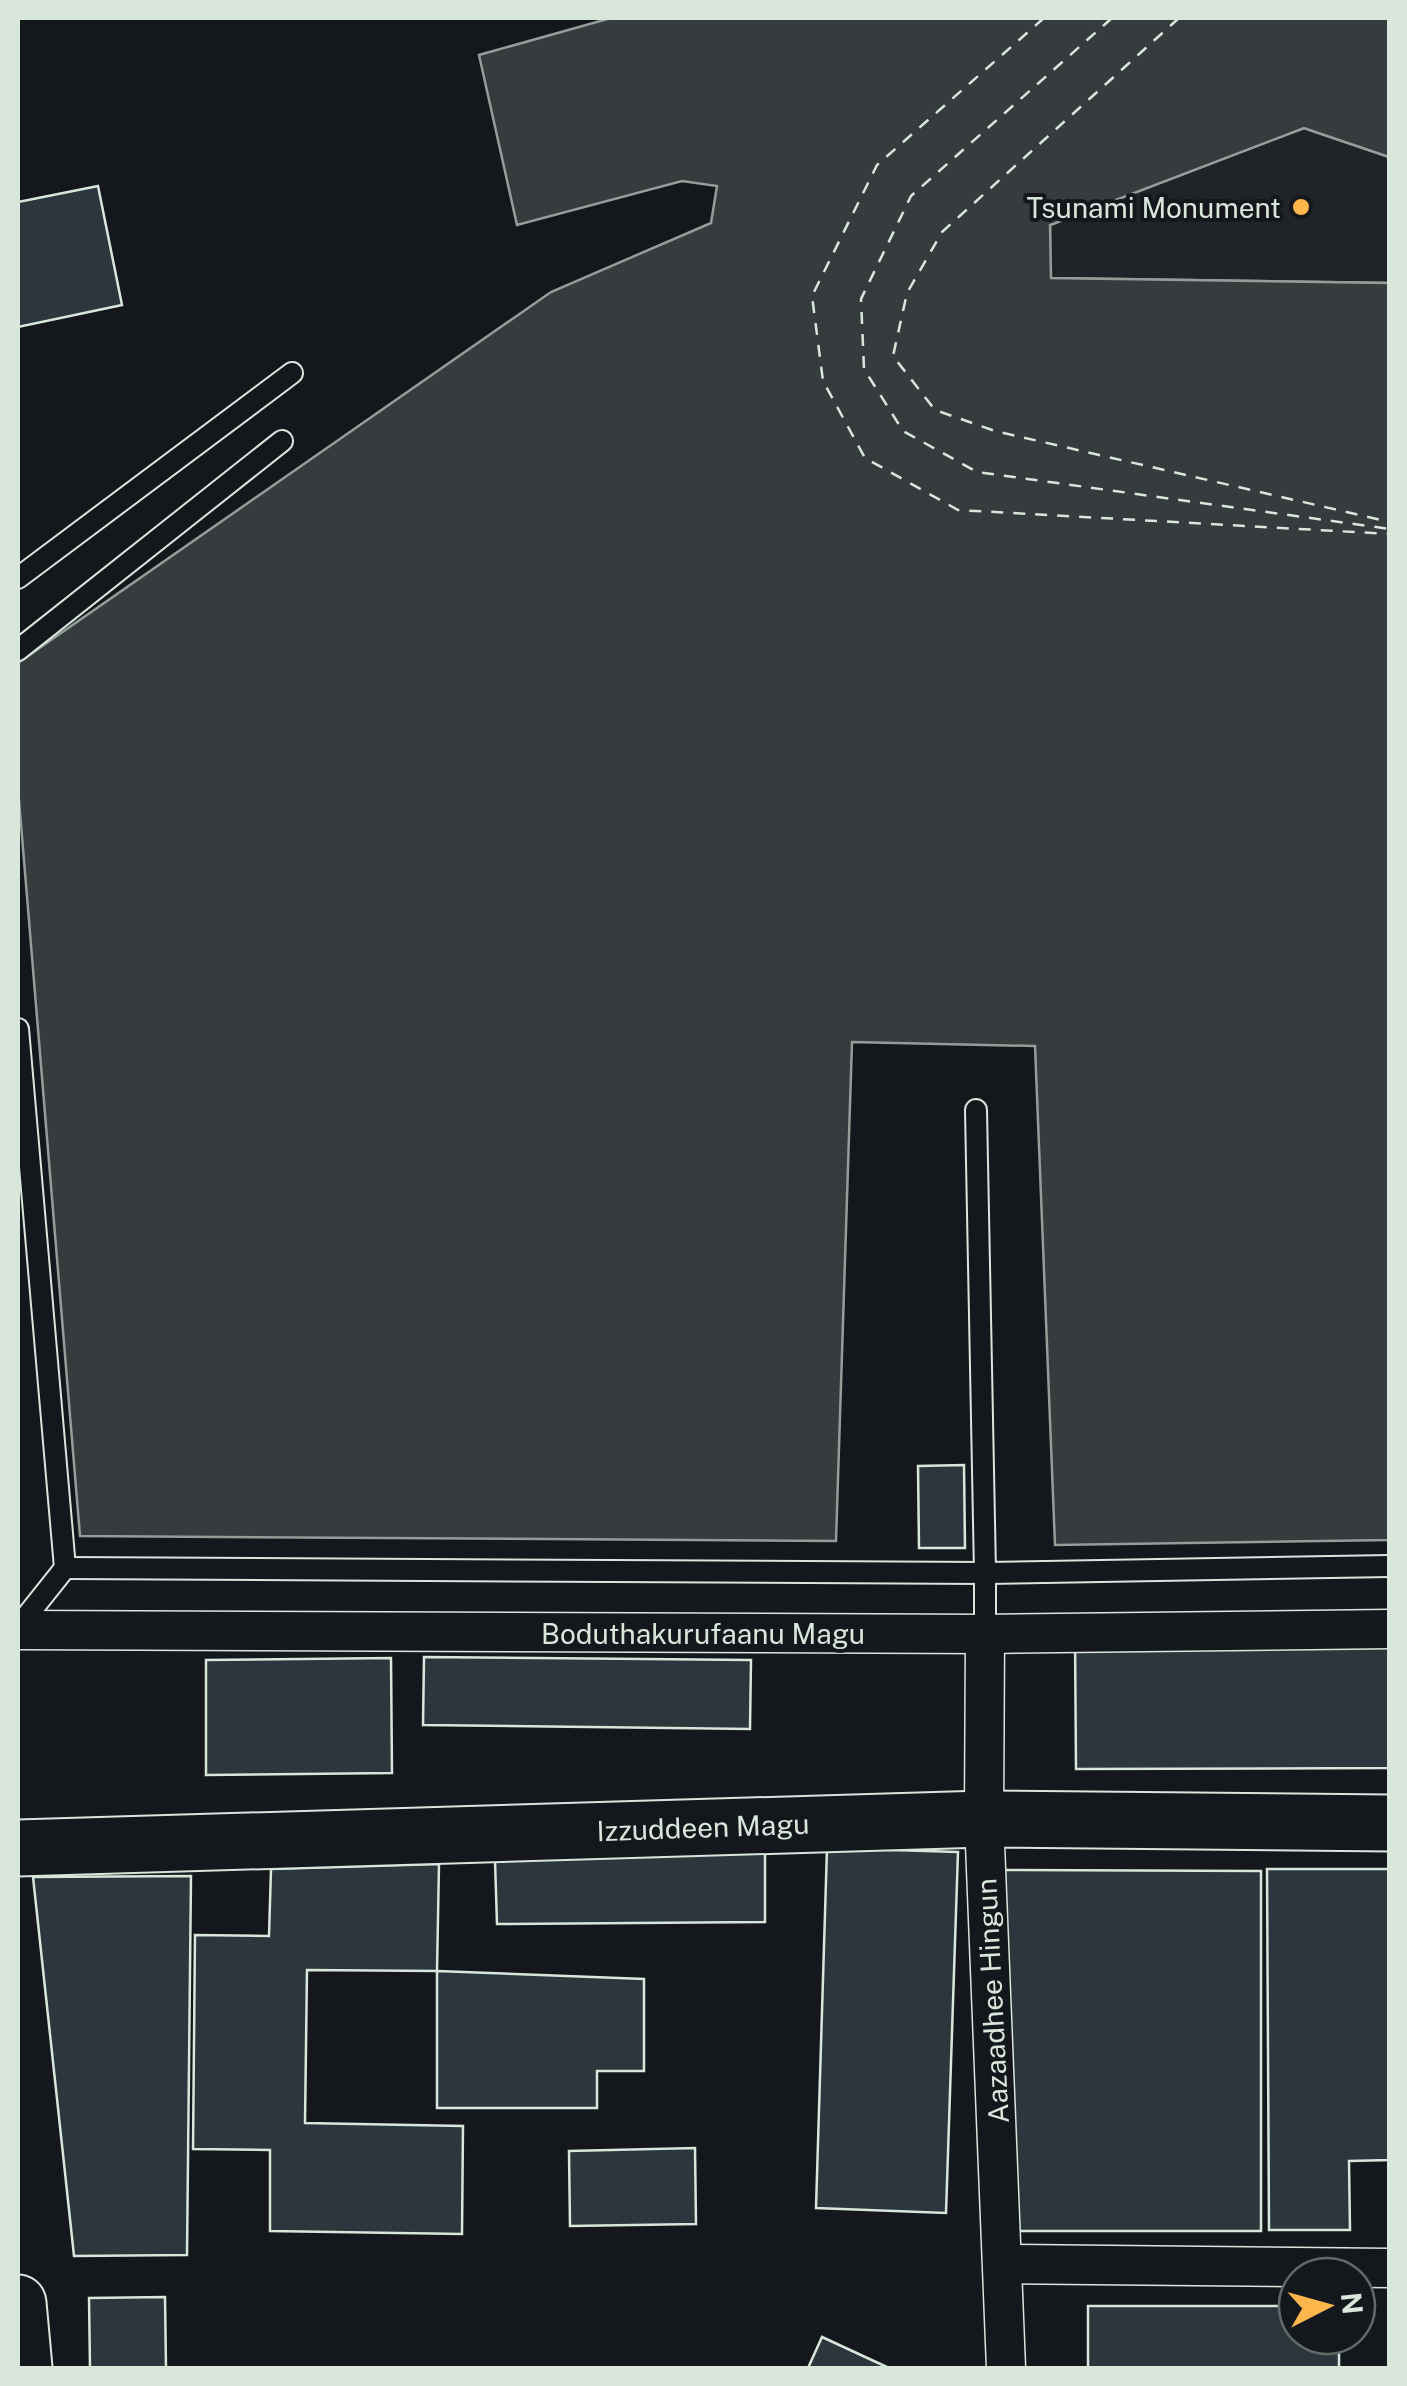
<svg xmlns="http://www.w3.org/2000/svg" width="1407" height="2386" font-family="'Public Sans',sans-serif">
<rect width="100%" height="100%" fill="#14181c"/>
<!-- green -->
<polygon fill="#202428" stroke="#939e99" stroke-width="2.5" points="1304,128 1389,157 1389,283 1050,278 1050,225"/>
<!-- water -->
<polygon fill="#363b3e" stroke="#939e99" stroke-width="2.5" points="611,18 1389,18 1389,157 1304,128 1050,225 1051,278 1389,283 1389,1540 1055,1545 1035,1046 852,1042 836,1541 80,1536 18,788 18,663 551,292 711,223 717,186 682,181 517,225 479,55"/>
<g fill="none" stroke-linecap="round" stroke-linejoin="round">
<!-- ferry -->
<g stroke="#d8e6dc" stroke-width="2.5" stroke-dasharray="12 10" stroke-linecap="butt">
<polyline points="1044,18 877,165 812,296 823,381 865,458 958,510 1390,534"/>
<polyline points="1112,18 911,196 861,299 864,369 903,431 977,472 1390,529"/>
<polyline points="1179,18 942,232 907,293 893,356 935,410 995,431 1390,522"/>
</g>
</g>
<!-- building -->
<g fill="#2c363c" stroke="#d8e6dc" stroke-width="2.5">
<polygon points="98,186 122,305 18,327 18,202"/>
<polygon points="964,1465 965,1548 919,1548 918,1466"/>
<polygon points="1390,1637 1390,1768 1076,1769 1075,1638"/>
<polygon points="424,1657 751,1660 750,1729 423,1725"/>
<polygon points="391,1658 392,1773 206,1775 206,1660"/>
<polygon points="827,1848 958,1852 946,2213 816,2208"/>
<polygon points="765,1853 765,1922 497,1924 495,1861"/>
<polygon points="439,1864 437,1971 307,1970 305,2123 463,2126 462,2234 270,2231 270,2150 193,2149 195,1935 269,1936 271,1869"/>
<polygon points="1267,1869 1390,1869 1390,2160 1349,2161 1350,2230 1269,2230"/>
<polygon points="1005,1870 1261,1871 1261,2231 1004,2231"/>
<polygon points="191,1876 187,2255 74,2256 33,1877"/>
<polygon points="437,1971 644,1979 644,2071 597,2071 597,2108 437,2108"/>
<polygon points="695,2148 696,2224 570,2226 569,2151"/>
<polygon points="165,2297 166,2368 90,2368 89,2298"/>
<polygon points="1088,2306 1297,2306 1297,2336 1339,2336 1339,2368 1088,2368"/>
<polygon points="822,2337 889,2368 808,2368"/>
</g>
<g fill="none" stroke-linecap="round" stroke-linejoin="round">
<defs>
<g id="service">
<polyline points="18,578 292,373"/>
<polyline points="18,650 282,441"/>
<polyline points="18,1029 65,1568 18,1627"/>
<polyline points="976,1110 985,1573 1390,1566"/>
<polyline points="65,1568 985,1573 985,1634"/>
</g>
<g id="minor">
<polyline points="18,1630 985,1634 1390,1629"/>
<polyline points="985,1634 984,1819 1006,2368"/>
<polyline points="1004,2264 1390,2268"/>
</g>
<polyline id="secondary" points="18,1848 984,1819 1390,1823"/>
<polyline id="primary" points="18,2303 24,2368"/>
</defs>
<!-- service casing -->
<use href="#service" stroke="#d8e6dc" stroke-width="24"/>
<!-- minor casing -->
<use href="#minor" stroke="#d8e6dc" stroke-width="41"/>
<!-- secondary casing -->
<use href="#secondary" stroke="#d8e6dc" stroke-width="59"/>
<!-- primary casing -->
<use href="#primary" stroke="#d8e6dc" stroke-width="59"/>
<!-- service -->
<use href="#service" stroke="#14181c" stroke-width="20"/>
<!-- minor -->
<use href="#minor" stroke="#14181c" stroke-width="38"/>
<!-- secondary -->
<use href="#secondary" stroke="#14181c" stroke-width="55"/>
<!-- primary -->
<use href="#primary" stroke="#14181c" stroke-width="55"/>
</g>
<!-- markers -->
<circle fill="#ffb74d" stroke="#14181c" stroke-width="4" cx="1301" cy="207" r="10"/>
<g text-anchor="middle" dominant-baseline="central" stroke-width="8" stroke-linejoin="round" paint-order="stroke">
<!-- poi labels -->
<g font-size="28" fill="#d8e6dc" stroke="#14181c" text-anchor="end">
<text x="1281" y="207">Tsunami Monument</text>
</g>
<!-- street labels -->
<g font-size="28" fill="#d8e6dc" stroke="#14181c">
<text x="703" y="1633">Boduthakurufaanu Magu</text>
<text transform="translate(703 1827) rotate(-2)">Izzuddeen Magu</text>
<text transform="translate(992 2001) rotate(-93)">Aazaadhee Hingun</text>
</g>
</g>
<!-- border -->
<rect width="1407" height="2386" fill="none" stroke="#d8e6dc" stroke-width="40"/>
<!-- north arrow -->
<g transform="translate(1327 2306) rotate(84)"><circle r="48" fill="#14181c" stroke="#626a69" stroke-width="2.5"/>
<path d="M0-8L18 38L0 25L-18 38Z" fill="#ffb74d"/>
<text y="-15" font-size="28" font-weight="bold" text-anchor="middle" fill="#d8e6dc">N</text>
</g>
</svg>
